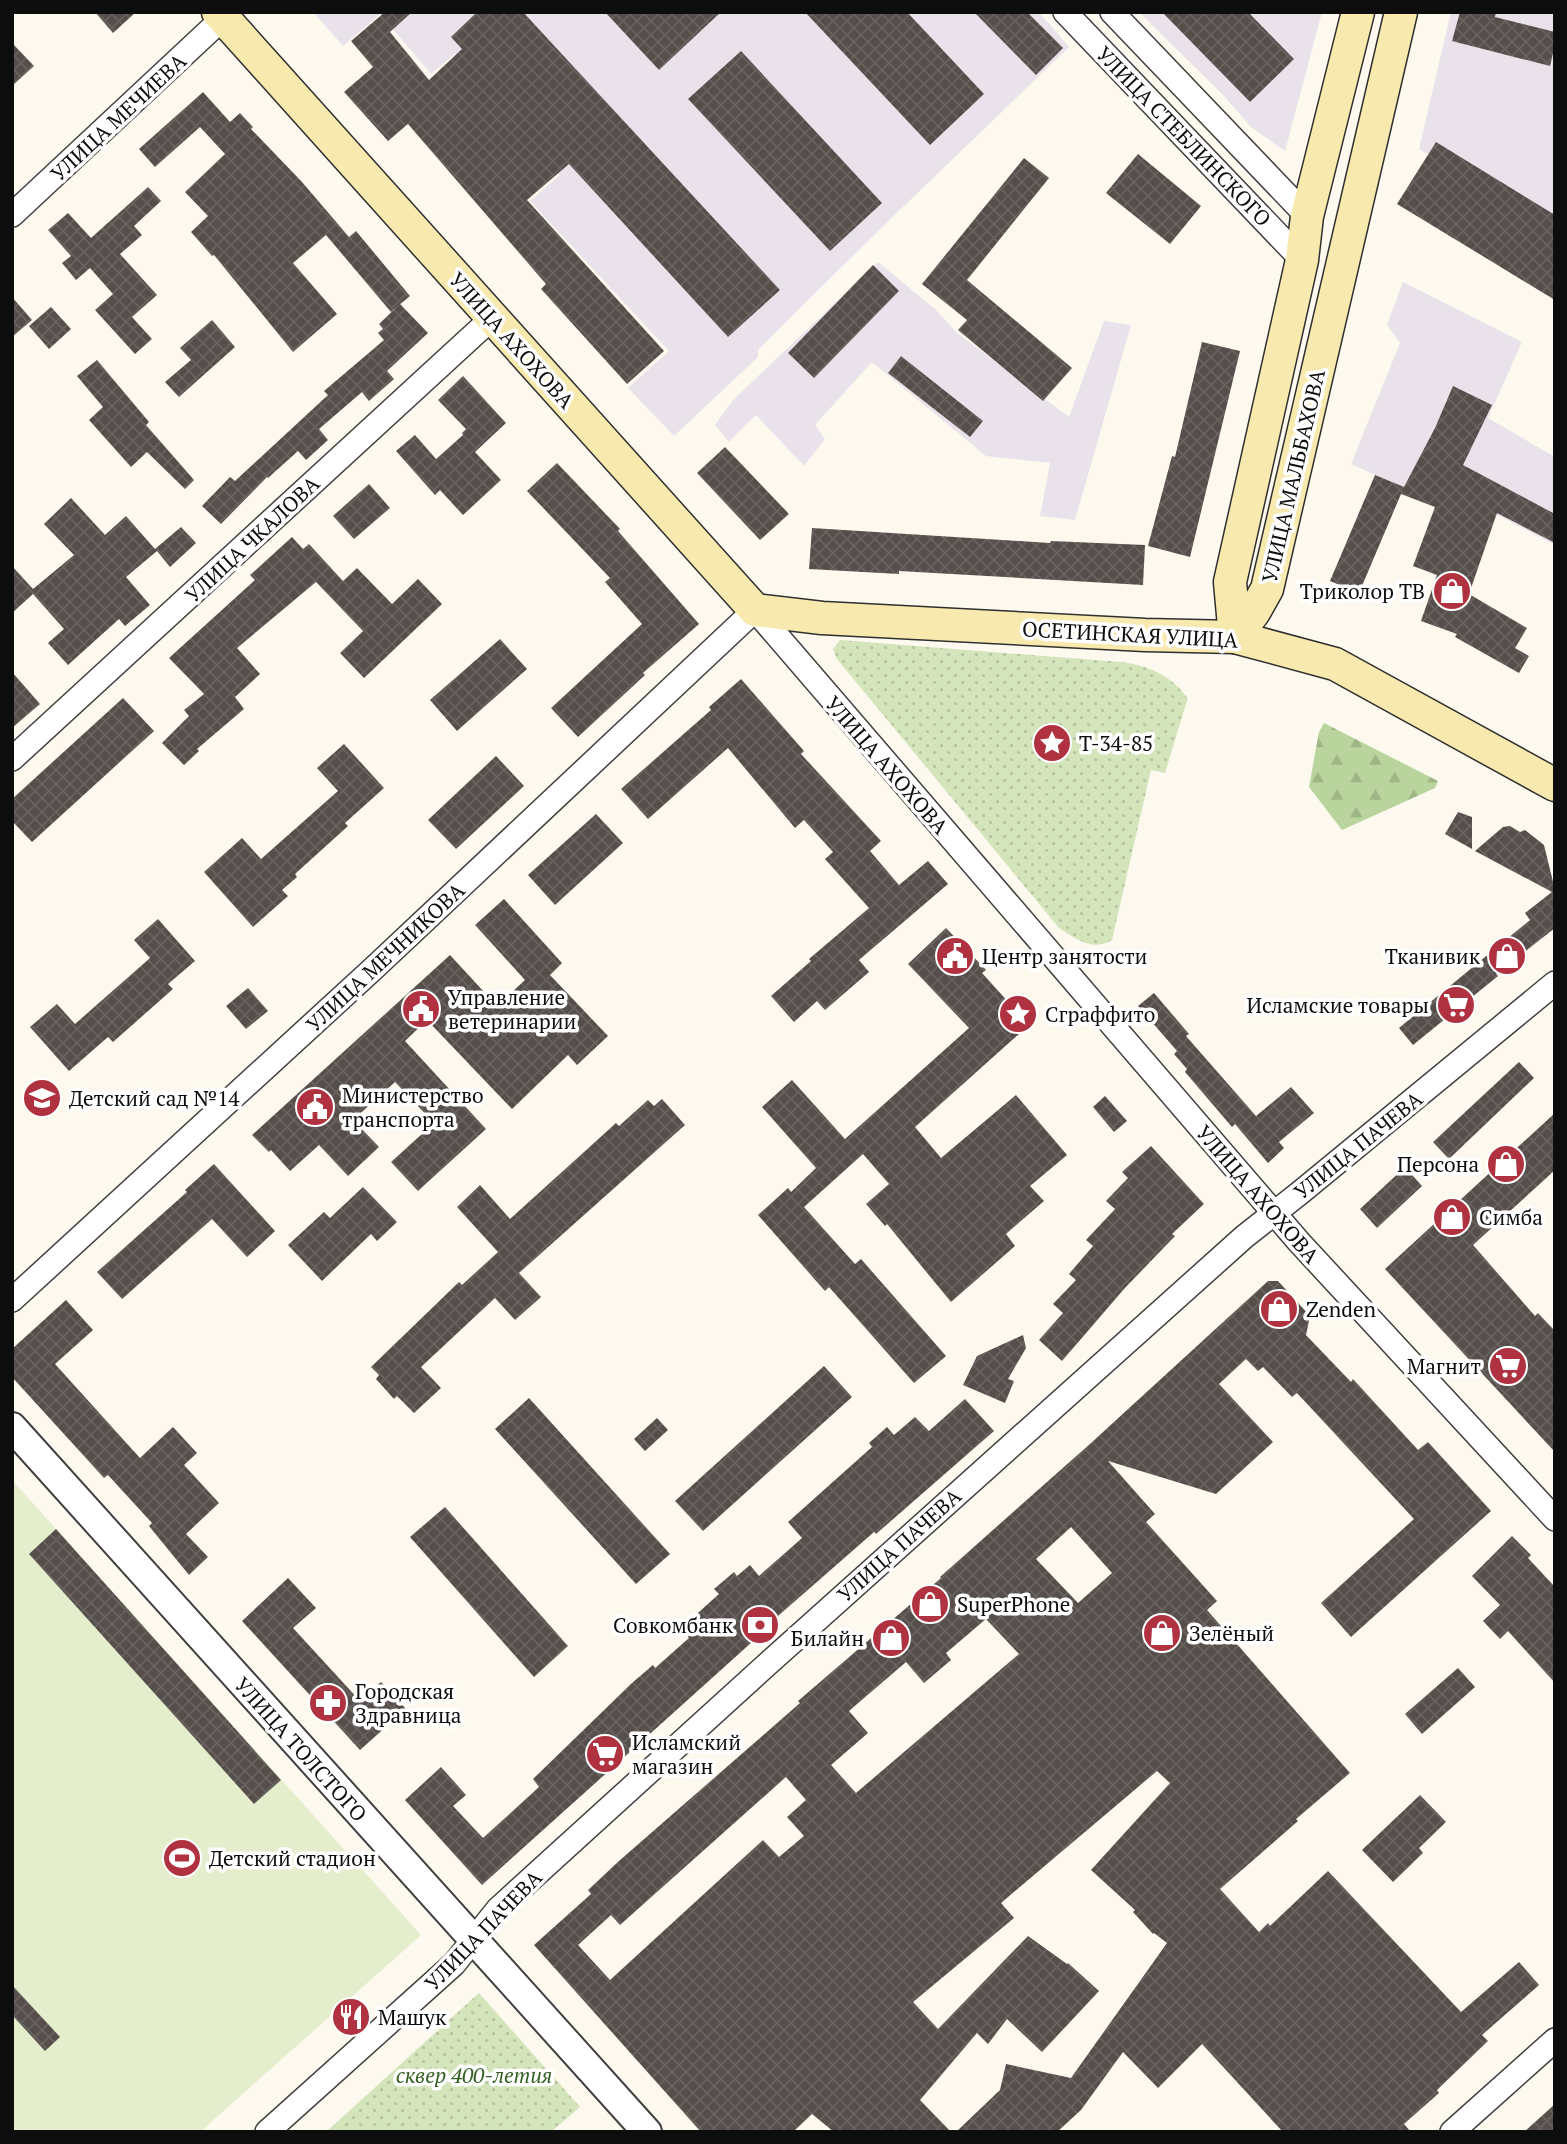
<svg xmlns="http://www.w3.org/2000/svg" width="1567" height="2144" font-family="'PT Serif',serif">
<defs>
<pattern id="forest-firs" width="22" height="20" patternUnits="userSpaceOnUse" patternTransform="scale(1.75)"><rect width="22" height="20" fill="#b9d49c"/><path d="M5 1l3.5 6h-7zM16 11l3.5 6h-7z" fill="#9eb585"/></pattern>
<pattern id="park-dots" width="8" height="8" patternUnits="userSpaceOnUse" patternTransform="scale(1.75)"><rect width="8" height="8" fill="#d4e5bb"/><path d="M2 2h.1M6 6h.1" fill="none" stroke="#b5c3a0" stroke-width="1.8" stroke-linecap="round"/></pattern>
<pattern id="building-cross-hatch" width="8" height="8" patternUnits="userSpaceOnUse" patternTransform="scale(1.75)"><rect width="8" height="8" fill="#554e4a"/><path d="M0 0l8 8M0 8l8-8" fill="none" stroke="#686360"/></pattern>
</defs>
<rect width="100%" height="100%" fill="#fdf9ee"/>
<!-- industrial -->
<g fill="#e9e2eb">
<polygon points="313,12 1039,12 1069,47 875,234 758,350 758,357 674,436 628,388 669,351 530,201 560,175 456,53 431,74 380,14 343,46"/>
<polygon points="1139,12 1322,12 1285,151 1251,127 1224,96"/>
<polygon points="1451,12 1555,12 1555,229 1419,149"/>
<polygon points="878,262 935,309 956,332 1069,417 1104,321 1131,325 1075,520 1040,516 1050,463 986,456 872,362 815,425 825,439 804,466 756,415 729,442 715,425 733,400"/>
<polygon points="1403,282 1522,342 1488,418 1555,457 1555,545 1472,502 1412,492 1351,464 1400,343 1387,325"/>
</g>
<!-- forest -->
<polygon fill="url(#forest-firs)" points="1324,723 1438,781 1435,788 1342,830 1309,787 1319,732"/>
<!-- park -->
<g fill="url(#park-dots)">
<path d="M840,640L1121,662C1147,665 1173,676 1188,699L1186,704L1165,773L1151,770L1112,940C1093,952 1076,939 1059,928L837,659L833,649Z"/>
<polygon points="479,1993 580,2107 551,2132 326,2132"/>
</g>
<!-- pitch -->
<polygon fill="#e4edcc" points="12,1480 421,1935 200,2132 12,2132"/>
<!-- building -->
<g fill="url(#building-cross-hatch)" fill-rule="evenodd">
<polygon points="95,12 136,12 113,33"/>
<polygon points="385,12 412,12 390,32 429,80 462,49 451,37 477,12 523,12 780,290 728,337 569,164 527,200 664,351 627,384 541,289 546,284 408,124 388,141 344,92 373,67 351,41"/>
<polygon points="605,12 721,12 659,70"/>
<polygon points="805,12 907,12 984,94 930,145"/>
<polygon points="974,12 1027,12 1063,48 1036,75"/>
<polygon points="1162,12 1248,12 1294,59 1250,102"/>
<polygon points="1460,12 1496,12 1495,17 1555,32 1555,45 1550,66 1452,41"/>
<polygon points="12,43 34,66 12,86"/>
<polygon points="741,51 882,203 830,251 688,99"/>
<polygon points="203,92 230,122 240,113 253,127 251,129 302,182 349,237 356,231 410,296 391,312 326,235 293,263 337,314 293,352 214,255 212,256 191,232 208,216 185,192 225,154 200,127 155,167 139,149"/>
<polygon points="1436,142 1555,215 1555,300 1397,204"/>
<polygon points="1138,154 1201,206 1170,244 1106,193"/>
<polygon points="1024,158 1049,178 967,280 1072,368 1043,401 958,330 967,320 922,284"/>
<polygon points="148,187 161,201 134,226 142,235 120,254 157,295 132,317 152,339 135,354 95,310 113,294 90,268 76,280 62,263 71,256 48,230 68,213 91,238"/>
<polygon points="873,265 899,291 814,378 788,353"/>
<polygon points="12,297 32,320 12,337"/>
<polygon points="400,304 428,333 387,371 394,379 369,401 362,392 319,429 328,440 306,460 298,451 268,478 267,477 221,524 202,506 230,477 235,481 328,395 324,391 384,340 378,333 383,329 379,324"/>
<polygon points="51,307 71,329 49,349 29,326"/>
<polygon points="212,320 235,347 179,397 165,382 191,360 180,348"/>
<polygon points="1202,342 1240,351 1190,557 1148,546 1172,456 1175,457"/>
<polygon points="901,356 983,421 970,437 888,373"/>
<polygon points="97,360 149,422 146,425 194,480 185,489 147,452 131,467 89,420 103,407 77,376"/>
<polygon points="463,376 506,423 475,452 501,480 463,515 440,490 435,495 396,451 415,435 436,459 463,435 462,433 466,429 438,400"/>
<polygon points="1453,386 1492,405 1463,465 1555,514 1555,543 1497,513 1469,594 1527,628 1515,648 1529,656 1519,673 1455,637 1457,634 1421,621 1437,575 1413,566 1435,507 1401,494 1359,593 1330,581 1375,475 1404,487 1435,428"/>
<polygon points="725,447 789,514 760,540 697,473"/>
<polygon points="557,463 620,529 618,531 699,624 643,673 645,675 578,737 551,708 642,624 605,582 610,578 527,491"/>
<polygon points="369,484 390,508 354,539 333,516"/>
<polygon points="71,498 105,535 126,516 155,549 181,527 196,543 170,567 157,551 126,577 150,605 125,626 119,619 68,665 48,643 64,629 33,594 12,613 12,566 33,589 74,555 44,524"/>
<polygon points="812,528 1050,543 1051,541 1145,545 1143,585 899,571 899,574 809,569"/>
<polygon points="292,537 303,549 309,544 343,581 357,568 392,604 418,579 442,604 364,678 340,653 363,631 316,582 237,648 260,674 235,697 244,709 197,749 199,751 184,765 162,743 189,716 184,710 204,694 169,658 255,580 250,575"/>
<polygon points="500,639 527,669 457,731 430,700"/>
<polygon points="12,672 40,704 12,728"/>
<polygon points="741,679 804,751 801,754 881,841 870,851 899,885 928,861 948,884 859,960 869,972 825,1010 817,1001 794,1022 771,996 811,961 809,959 869,908 825,859 833,852 804,820 795,828 728,748 648,819 621,789 711,710 709,707"/>
<polygon points="123,698 154,731 32,842 12,821 12,799"/>
<polygon points="344,744 384,788 345,823 348,826 295,874 297,877 282,890 288,896 253,927 204,872 242,838 261,859 338,791 317,768"/>
<polygon points="496,756 524,786 456,849 428,820"/>
<polygon points="1458,812 1472,817 1472,849 1445,834"/>
<polygon points="596,814 623,843 555,905 528,875"/>
<polygon points="1510,826 1520,832 1525,830 1544,845 1555,890 1555,928 1496,974 1498,976 1413,1045 1399,1028 1530,920 1525,913 1552,892 1475,851 1503,827"/>
<polygon points="504,899 562,963 550,975 608,1036 577,1065 568,1055 512,1109 427,1020 405,1041 486,1129 418,1191 391,1162 434,1123 395,1082 353,1120 379,1147 348,1176 319,1145 290,1171 271,1150 269,1152 252,1135 450,955 497,1006 525,980 475,925"/>
<polygon points="158,919 195,961 168,984 173,989 113,1042 108,1037 69,1071 30,1027 57,1004 75,1024 150,958 134,940"/>
<polygon points="946,928 986,970 982,973 1029,1025 915,1127 941,1158 1016,1095 1067,1155 1030,1186 1044,1201 1006,1234 1015,1246 951,1302 887,1224 885,1226 866,1204 889,1184 863,1154 804,1207 855,1264 861,1259 946,1356 914,1383 829,1287 825,1291 758,1215 788,1188 791,1192 816,1168 762,1107 792,1080 845,1139 969,1028 908,964"/>
<polygon points="248,988 268,1011 246,1029 226,1006"/>
<polygon points="1154,993 1189,1034 1186,1036 1256,1116 1291,1087 1314,1113 1279,1142 1284,1148 1268,1163 1235,1124 1232,1127 1185,1072 1187,1069 1174,1054 1177,1051 1138,1006"/>
<polygon points="1519,1062 1534,1078 1449,1159 1433,1142"/>
<polygon points="1105,1096 1127,1121 1114,1132 1093,1107"/>
<polygon points="662,1099 685,1125 519,1273 541,1297 515,1320 495,1298 421,1367 441,1388 414,1413 397,1396 394,1399 376,1379 379,1375 371,1367 459,1282 462,1285 498,1252 457,1207 480,1185 510,1219 616,1123 619,1126 648,1100 654,1106"/>
<polygon points="1555,1113 1555,1170 1473,1245 1535,1316 1538,1313 1555,1331 1555,1452 1385,1269"/>
<polygon points="1151,1146 1204,1204 1172,1234 1175,1236 1124,1289 1062,1361 1039,1340 1063,1313 1053,1304 1076,1280 1069,1274 1093,1246 1086,1240 1115,1209 1106,1201 1128,1178 1122,1172"/>
<polygon points="214,1164 275,1231 247,1257 212,1219 122,1299 97,1272 187,1192 185,1190"/>
<polygon points="1405,1167 1422,1186 1377,1228 1360,1209"/>
<polygon points="363,1187 397,1222 377,1241 371,1234 322,1281 288,1245 324,1212 330,1218"/>
<path d="M1268,1281H1278L1310,1316L1306,1335L1351,1382L1353,1379L1418,1450L1428,1442L1491,1511L1351,1637L1321,1603L1414,1519L1297,1393L1292,1397L1263,1367L1258,1371L1246,1359L1219,1384L1273,1442L1216,1494L1108,1461L1155,1514L1146,1522L1217,1601L1207,1610L1350,1773L1296,1819L1298,1821L1220,1889L1259,1932L1268,1923L1270,1926L1328,1871L1461,2012L1519,1962L1539,1985L1482,2035L1488,2041L1437,2090L1439,2093L1404,2124L1411,2132H1283L1202,2044L1158,2088L1123,2052L1081,2110L1057,2132H956L1000,2090L1006,2064L1071,2078L1167,1943L1154,1933L1153,1934L1133,1912L1135,1910L1091,1870L1170,1783L1157,1771L1001,1903L1014,1918L913,2002L938,2029L1028,1936L1067,1964L1068,1963L1099,1991L1042,2052L1007,2019L988,2044L977,2033L920,2100L951,2132H834L812,2114L793,2132H701L534,1945L591,1894L588,1890L619,1861L800,1703L798,1701L941,1578L940,1577L1091,1443ZM1071,1527L1112,1573L1078,1603L1036,1559ZM986,1619L1019,1654L856,1793L831,1765L868,1733L849,1711L906,1662L924,1683L951,1660L946,1653ZM786,1777L806,1800L787,1817L804,1836L779,1857L763,1840L610,1980L578,1945L611,1915L620,1925Z"/>
<polygon points="66,1300 93,1330 55,1364 140,1458 173,1427 197,1453 184,1465 219,1503 186,1534 208,1557 189,1575 149,1526 152,1523 108,1475 104,1478 12,1377 12,1349"/>
<polygon points="1023,1335 1026,1348 1008,1379 1014,1381 1005,1403 963,1385 977,1356"/>
<polygon points="824,1366 852,1397 703,1531 675,1501"/>
<polygon points="529,1398 670,1554 636,1584 495,1429"/>
<polygon points="965,1399 994,1431 876,1534 874,1532 770,1623 771,1625 482,1885 405,1800 441,1767 466,1795 453,1806 483,1838 539,1787 533,1779 632,1683 653,1665 655,1668 689,1638 681,1628 719,1594 714,1589 734,1572 737,1576 750,1565 759,1576 802,1538 788,1522 872,1447 869,1443 887,1427 894,1435 915,1417 929,1431"/>
<polygon points="657,1418 668,1430 645,1451 634,1439"/>
<polygon points="445,1507 568,1646 534,1677 410,1537"/>
<polygon points="56,1529 281,1780 254,1804 29,1554"/>
<polygon points="1512,1536 1531,1555 1528,1558 1555,1587 1555,1683 1508,1631 1500,1639 1483,1621 1500,1605 1472,1576"/>
<polygon points="288,1578 316,1608 293,1628 360,1701 381,1682 406,1709 360,1750 242,1621"/>
<polygon points="1458,1668 1475,1687 1422,1734 1405,1714"/>
<polygon points="1420,1795 1446,1822 1419,1848 1423,1853 1393,1882 1362,1850"/>
<polygon points="12,1985 60,2037 45,2051 12,2015"/>
<polygon points="1555,2104 1555,2132 1524,2132"/>
</g>
<g fill="none" stroke-linecap="round" stroke-linejoin="round">
<defs>
<g id="minor">
<polyline points="1065,12 1302,260"/>
<polyline points="1112,12 1307,216"/>
<polyline points="12,215 223,18"/>
<polyline points="12,759 491,319"/>
<polyline points="12,1300 374,968 755,610 1299,1242 1555,1519"/>
<polyline points="267,2132 454,1964 498,1909 762,1669 1244,1237 1301,1192 1555,983"/>
<polyline points="1452,2132 1555,2040"/>
</g>
<polyline id="tertiary" points="12,1427 647,2132"/>
<g id="secondary">
<polyline points="218,12 755,610 822,618 1145,635 1235,637 1335,664 1555,785"/>
<polyline points="1235,637 1254,612 1267,589 1401,12"/>
<polyline points="1235,637 1230,582 1302,260 1307,216 1358,12"/>
</g>
</defs>
<!-- minor casing -->
<use href="#minor" stroke="#404040" stroke-width="26"/>
<!-- tertiary casing -->
<use href="#tertiary" stroke="#404040" stroke-width="32"/>
<!-- secondary casing -->
<use href="#secondary" stroke="#2f2f2f" stroke-width="35"/>
<!-- minor -->
<use href="#minor" stroke="#fff" stroke-width="23"/>
<!-- tertiary -->
<use href="#tertiary" stroke="#fff" stroke-width="28"/>
<!-- secondary -->
<use href="#secondary" stroke="#f8eaaf" stroke-width="32"/>
</g>
<!-- icons -->
<defs>
<symbol id="shop-disc" viewBox="-11 -11 22 22"><circle r="9.5" fill="#b03241" stroke="#fff"/><path d="M-5-2.5h2.3a2.7 3.5 0 0 1 5.4 0H5L5.5 6h-11ZM-1.5-2.5h3a1.5 2.3 0 0 0-3 0Z" fill="#fff"/></symbol>
<symbol id="sight-disc" viewBox="-11 -11 22 22"><circle r="9.5" fill="#b03241" stroke="#fff"/><path d="M0-6L1.8-2.2L6-1.7L2.9 1.2L3.7 5.4L0 3.3L-3.7 5.4L-2.9 1.2L-6-1.7L-1.8-2.2Z" fill="#fff"/></symbol>
<symbol id="civic-disc" viewBox="-11 -11 22 22"><circle r="9.5" fill="#b03241" stroke="#fff"/><path d="M-.6-6.5H3V-4.5H.6V-3L4-1V1h2V6H-6V1h2V-1L-.6-3ZM-1.2 2.5V6h2.4V2.5Z" fill="#fff"/></symbol>
<symbol id="supermarket-disc" viewBox="-11 -11 22 22"><circle r="9.5" fill="#b03241" stroke="#fff"/><path d="M-6-5.5h2.5l.6 2H6L4.5 2H-2.5L-4.4-4H-6ZM-1.5 3.2a1.3 1.3 0 1 0 .1 0ZM3 3.2a1.3 1.3 0 1 0 .1 0Z" fill="#fff"/></symbol>
<symbol id="school-disc" viewBox="-11 -11 22 22"><circle r="9.5" fill="#b03241" stroke="#fff"/><path d="M0-5L7-2L0 1L-7-2ZM-4 1L0 2.5L4 1V4Q0 6-4 4Z" fill="#fff"/></symbol>
<symbol id="bank-disc" viewBox="-11 -11 22 22"><circle r="9.5" fill="#b03241" stroke="#fff"/><path d="M-6-4H6V4H-6ZM0-2.3a2.3 2.3 0 1 0 0 4.6a2.3 2.3 0 1 0 0-4.6Z" fill="#fff"/></symbol>
<symbol id="pharmacy-disc" viewBox="-11 -11 22 22"><circle r="9.5" fill="#b03241" stroke="#fff"/><path d="M-2-6h4v4h4v4h-4v4h-4v-4h-4v-4h4Z" fill="#fff"/></symbol>
<symbol id="stadium-disc" viewBox="-11 -11 22 22"><circle r="9.5" fill="#b03241" stroke="#fff"/><path d="M0-5a6.5 5 0 1 0 0 10a6.5 5 0 1 0 0-10ZM-3.5-1.8h7v3.6h-7Z" fill="#fff"/></symbol>
<symbol id="restaurant-disc" viewBox="-11 -11 22 22"><circle r="9.5" fill="#b03241" stroke="#fff"/><path d="M-5-6h1v4h1v-4h1v4h1v-4h1v5L-1.5 .5V6h-2V.5L-5-1ZM5-6V6H3V1.5H1.5Q1.5-4 5-6Z" fill="#fff"/></symbol>
</defs>
<g fill-rule="evenodd">
<use href="#shop-disc" x="1430" y="569" width="44" height="44"/>
<use href="#sight-disc" x="1030" y="721" width="44" height="44"/>
<use href="#civic-disc" x="933" y="934" width="44" height="44"/>
<use href="#shop-disc" x="1485" y="934" width="44" height="44"/>
<use href="#supermarket-disc" x="1434" y="983" width="44" height="44"/>
<use href="#civic-disc" x="399" y="987" width="44" height="44"/>
<use href="#sight-disc" x="996" y="992" width="44" height="44"/>
<use href="#school-disc" x="20" y="1076" width="44" height="44"/>
<use href="#civic-disc" x="293" y="1085" width="44" height="44"/>
<use href="#shop-disc" x="1484" y="1142" width="44" height="44"/>
<use href="#shop-disc" x="1430" y="1195" width="44" height="44"/>
<use href="#shop-disc" x="1257" y="1287" width="44" height="44"/>
<use href="#supermarket-disc" x="1486" y="1344" width="44" height="44"/>
<use href="#shop-disc" x="908" y="1582" width="44" height="44"/>
<use href="#bank-disc" x="738" y="1603" width="44" height="44"/>
<use href="#shop-disc" x="1140" y="1611" width="44" height="44"/>
<use href="#shop-disc" x="869" y="1616" width="44" height="44"/>
<use href="#pharmacy-disc" x="306" y="1681" width="44" height="44"/>
<use href="#supermarket-disc" x="583" y="1732" width="44" height="44"/>
<use href="#stadium-disc" x="160" y="1836" width="44" height="44"/>
<use href="#restaurant-disc" x="329" y="1995" width="44" height="44"/>
</g>
<g text-anchor="middle" dominant-baseline="central" stroke-width="7" stroke-linejoin="round" paint-order="stroke">
<!-- street labels -->
<g font-size="21" fill="#0d0d0d" stroke="#fff">
<text transform="translate(118 117) rotate(-43)">УЛИЦА МЕЧИЕВА</text>
<text transform="translate(1184 136) rotate(46)">УЛИЦА СТЕБЛИНСКОГО</text>
<text transform="translate(512 340) rotate(48)">УЛИЦА АХОХОВА</text>
<text transform="translate(1293 476) rotate(-77)">УЛИЦА МАЛЬБАХОВА</text>
<text transform="translate(252 539) rotate(-43)">УЛИЦА ЧКАЛОВА</text>
<text transform="translate(1130 634) rotate(3)">ОСЕТИНСКАЯ УЛИЦА</text>
<text transform="translate(887 765) rotate(49)">УЛИЦА АХОХОВА</text>
<text transform="translate(385 957) rotate(-43)">УЛИЦА МЕЧНИКОВА</text>
<text transform="translate(1358 1145) rotate(-39)">УЛИЦА ПАЧЕВА</text>
<text transform="translate(1258 1194) rotate(49)">УЛИЦА АХОХОВА</text>
<text transform="translate(899 1545) rotate(-42)">УЛИЦА ПАЧЕВА</text>
<text transform="translate(301 1749) rotate(48)">УЛИЦА ТОЛСТОГО</text>
<text transform="translate(483 1930) rotate(-46)">УЛИЦА ПАЧЕВА</text>
</g>
<!-- poi labels -->
<g font-size="21" fill="#0d0d0d" stroke="#fff" text-anchor="start">
<text x="1425" y="591" text-anchor="end">Триколор ТВ</text>
<text x="1079" y="743">Т-34-85</text>
<text x="982" y="956">Центр занятости</text>
<text x="1480" y="956" text-anchor="end">Тканивик</text>
<text x="448" y="997">Управление<tspan x="448" dy="24">ветеринарии</tspan></text>
<text x="1429" y="1005" text-anchor="end">Исламские товары</text>
<text x="1045" y="1014">Сграффито</text>
<text x="342" y="1095">Министерство<tspan x="342" dy="24">транспорта</tspan></text>
<text x="69" y="1098">Детский сад №14</text>
<text x="1479" y="1164" text-anchor="end">Персона</text>
<text x="1479" y="1217">Симба</text>
<text x="1306" y="1309">Zenden</text>
<text x="1481" y="1366" text-anchor="end">Магнит</text>
<text x="957" y="1604">SuperPhone</text>
<text x="733" y="1625" text-anchor="end">Совкомбанк</text>
<text x="1189" y="1633">Зелёный</text>
<text x="864" y="1638" text-anchor="end">Билайн</text>
<text x="355" y="1691">Городская<tspan x="355" dy="24">Здравница</tspan></text>
<text x="632" y="1742">Исламский<tspan x="632" dy="24">магазин</tspan></text>
<text x="209" y="1858">Детский стадион</text>
<text x="378" y="2017">Машук</text>
</g>
<!-- park labels -->
<g font-size="21" font-style="italic" fill="#345f23" stroke="#fff">
<text x="474" y="2075">сквер 400-летия</text>
</g>
</g>
<!-- border -->
<rect width="1567" height="2144" fill="none" stroke="#0d0d0d" stroke-width="28"/>
</svg>
